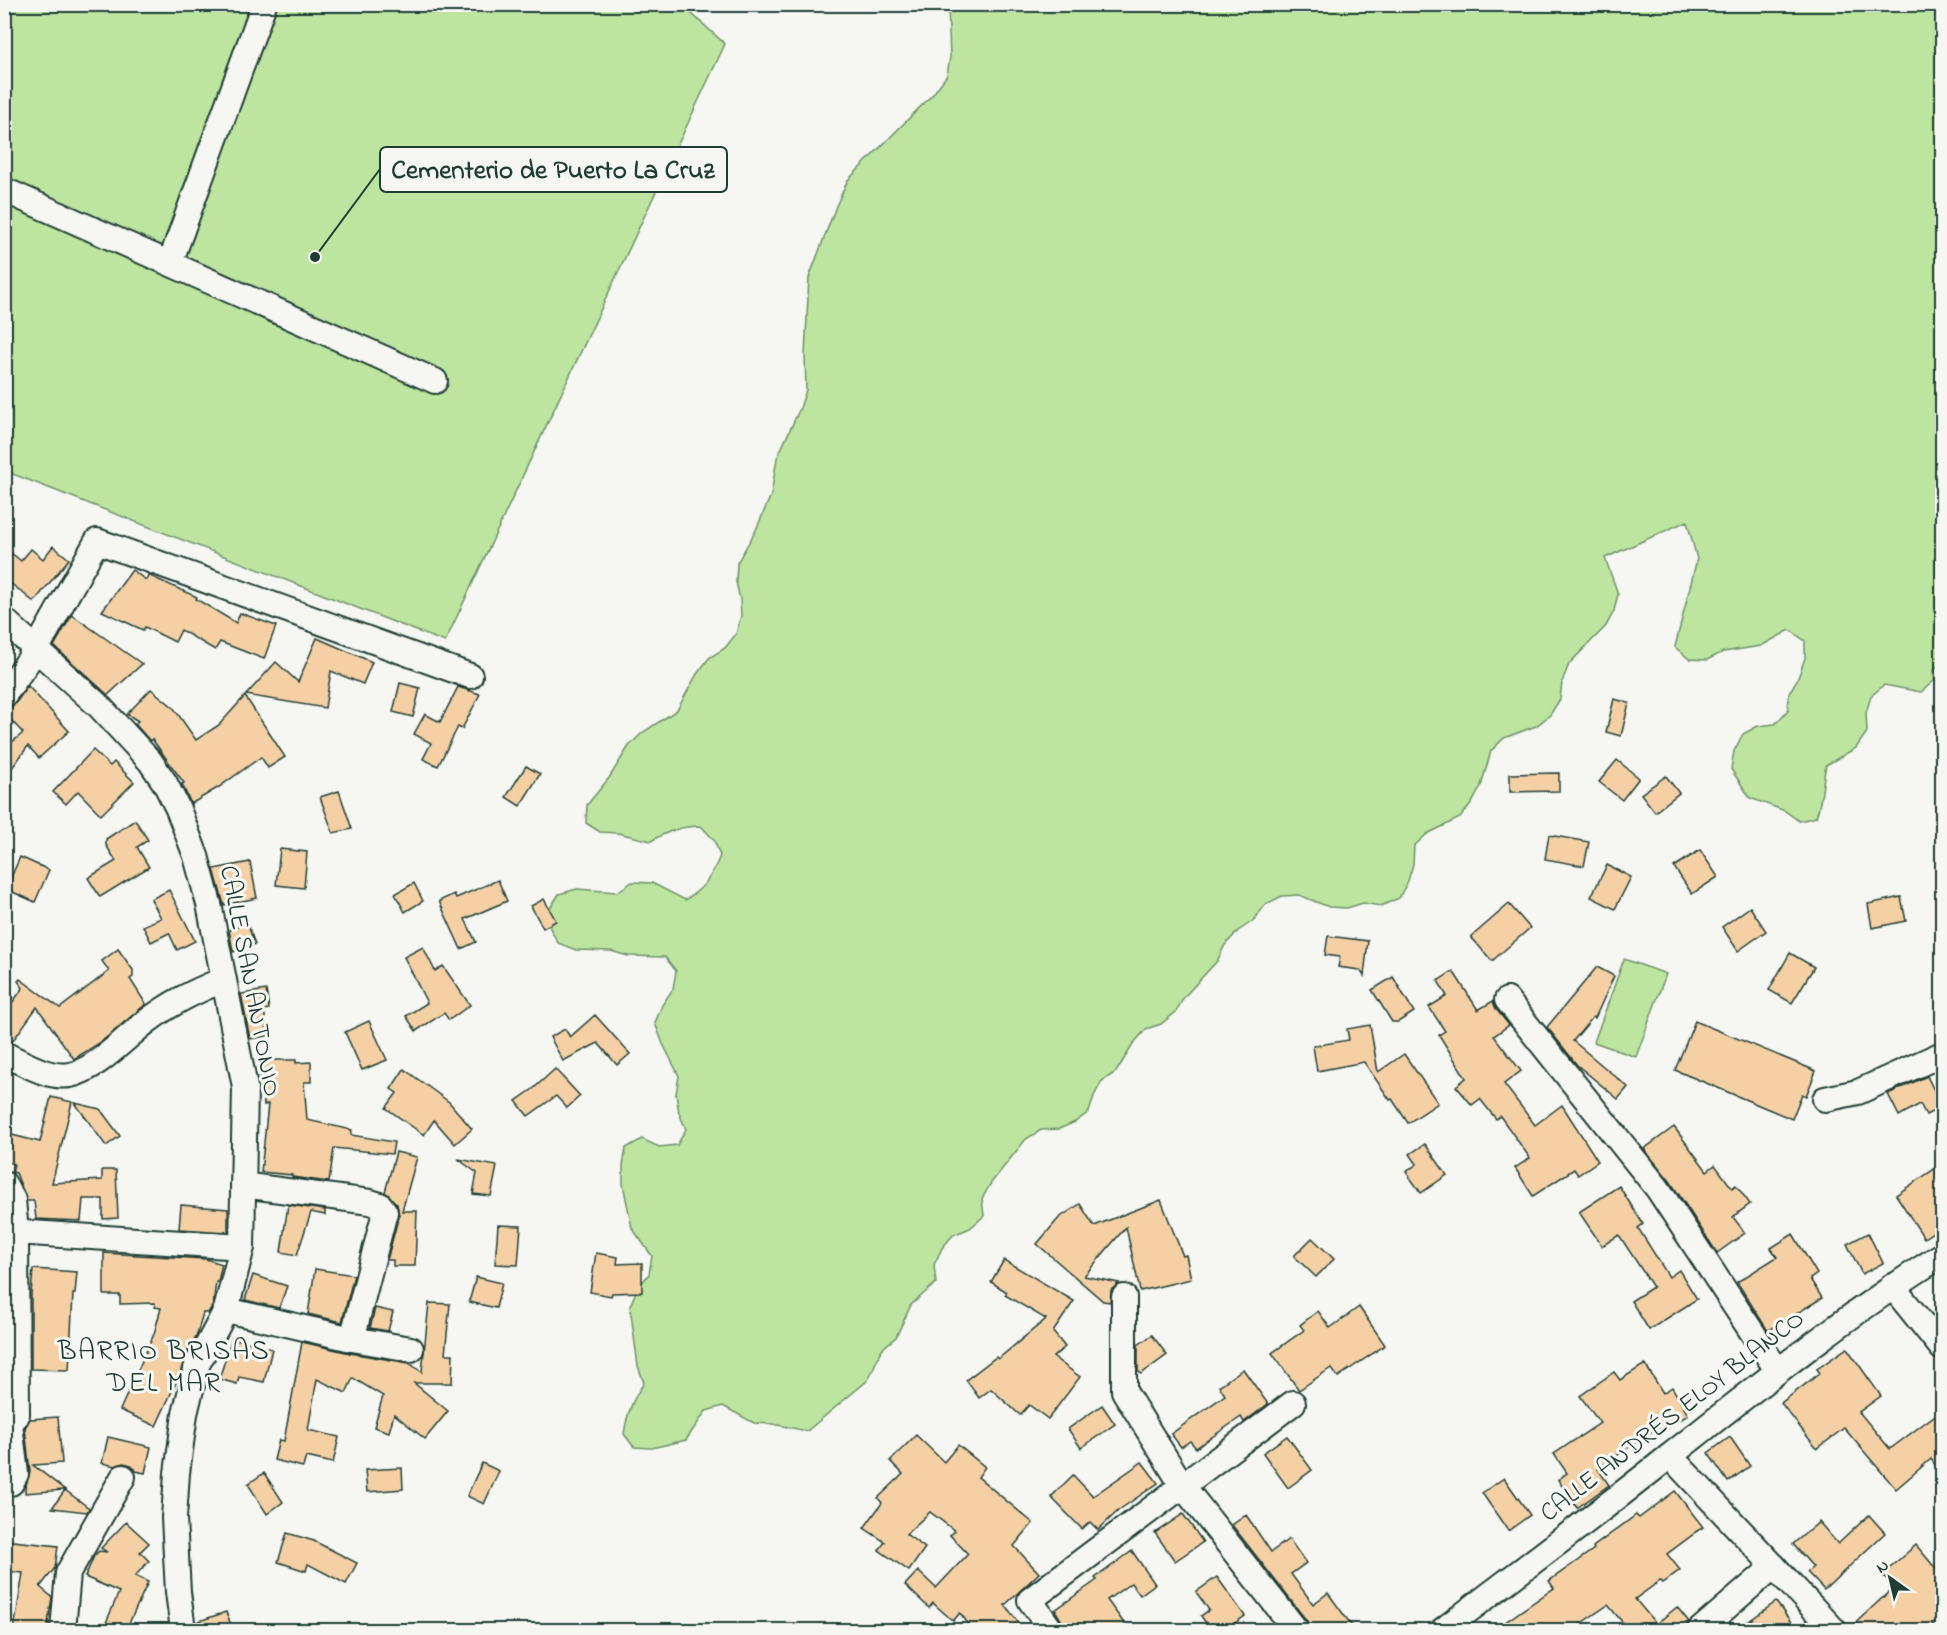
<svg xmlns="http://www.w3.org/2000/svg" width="1947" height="1635" font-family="'Indie Flower',sans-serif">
<rect width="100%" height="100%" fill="#f6f6f2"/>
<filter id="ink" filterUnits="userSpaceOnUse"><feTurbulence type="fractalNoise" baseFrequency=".0167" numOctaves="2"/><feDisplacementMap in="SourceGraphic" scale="12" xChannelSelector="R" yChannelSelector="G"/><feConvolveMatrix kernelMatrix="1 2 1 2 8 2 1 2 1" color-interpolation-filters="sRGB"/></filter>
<g filter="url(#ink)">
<!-- green -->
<g fill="#bde5a0" stroke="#6e916a" stroke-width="1.5">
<polygon points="4,5 682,5 725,44 445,642 5,471"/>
<path d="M948,5H1942V660L1933,672L1935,680L1921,692L1884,685L1871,696L1866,713L1867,732L1856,748L1826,765C1822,784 1823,798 1816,817L1799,821L1785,811L1750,798L1731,769L1734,751L1743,734L1758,726L1775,724L1788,710L1789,693L1798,678L1805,658V641L1790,630L1761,646L1723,652L1707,660L1689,659L1675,647L1697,559L1687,521L1605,558L1618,594L1614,611L1606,626L1569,664L1562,682L1560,699L1550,715L1536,726L1504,738L1491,751L1481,786L1472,803L1460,818L1427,834L1414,846L1413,864L1408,881L1399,898L1381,906L1363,903L1347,908L1329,907L1299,895L1282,896L1266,904L1253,921L1238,931L1225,945L1217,961L1184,997L1176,1012L1161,1024L1146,1029L1134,1043L1116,1072L1102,1081L1094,1096L1089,1112L1075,1122L1059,1129L1041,1130L1026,1139L991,1183L982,1199L984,1216L970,1228L953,1235L942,1248L934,1265L936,1283L911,1305L896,1337L882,1349L868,1380L807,1431L773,1424L754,1423L723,1406L706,1411L686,1440L652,1448L634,1447L624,1434C627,1414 632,1400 644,1383L638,1366L630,1306L637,1289L649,1274L652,1256L632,1228L623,1184V1166L626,1148L642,1139L659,1147L677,1145L686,1129L679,1113L676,1094L679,1076L663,1044L655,1023L662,1005L673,989L676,971L665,957L628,956L611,951L576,950L558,943L550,928L549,910L559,894L577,889L617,892L632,882L652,883L685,900C705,887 711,878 720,856L714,840L701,826C682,826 668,831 651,841L618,833L600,832L586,823L587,805L609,778L629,746L642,733L677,710L697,674L709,658L725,648L736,634L741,616L740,599L736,582L737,563L756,530L771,495L777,458L800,408L806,390L805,355L809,278L836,206L848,180L933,94L947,75L950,57Z"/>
<polygon points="1624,959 1666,974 1636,1057 1594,1042"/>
</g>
<!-- building -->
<g fill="#f5d0a5" stroke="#1f3d34" stroke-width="1.5">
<polygon points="53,546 69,559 34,602 4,578 4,547 21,561 31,549 43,559"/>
<polygon points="132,570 146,580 148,575 197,597 196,599 236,623 240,613 276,626 264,659 220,642 215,650 181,630 175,642 145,627 143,630 102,611"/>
<polygon points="72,615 142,664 108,695 54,646"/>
<polygon points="317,638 372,662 363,684 331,671 325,708 246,695 276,662 298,682"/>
<polygon points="400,683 420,688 413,717 393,712"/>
<polygon points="28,686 69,731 39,758 28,746 4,779 4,749 23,733 4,713 4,709 10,708 15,704"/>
<polygon points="458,687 480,694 462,729 458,727 438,766 423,759 431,743 414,734 425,714 440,722"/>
<polygon points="151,689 173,707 196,740 219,725 245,696 285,757 268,768 261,757 219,787 191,804 182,784 184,783 152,739 150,741 135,724 138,721 127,714"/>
<polygon points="1614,699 1629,703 1621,736 1606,732"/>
<polygon points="93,750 110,766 114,762 134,782 101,815 78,791 66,804 53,792"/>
<polygon points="1617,760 1639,778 1622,800 1599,782"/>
<polygon points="526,766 540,774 520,806 506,797"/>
<polygon points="1559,773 1559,791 1510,792 1510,774"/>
<polygon points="1666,776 1679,793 1655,812 1641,794"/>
<polygon points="339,791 352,829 333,833 320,797"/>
<polygon points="135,820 148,840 137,847 149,867 100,897 88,878 116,861 106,845 106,839"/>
<polygon points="1549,835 1589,842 1584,866 1545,859"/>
<polygon points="280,849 307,852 304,888 276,885"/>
<polygon points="1700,850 1718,877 1692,894 1674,867"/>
<polygon points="20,857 49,870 35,902 6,889"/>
<polygon points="250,862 257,898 224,905 214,869"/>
<polygon points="1607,865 1631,877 1615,909 1591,897"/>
<polygon points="498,880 507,901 465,919 476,942 461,949 439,901 454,894 456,898"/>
<polygon points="414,883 423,901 405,912 395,894"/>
<polygon points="169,890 195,941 177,950 169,933 151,942 143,926 161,918 151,899"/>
<polygon points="1901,897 1906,921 1872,928 1868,904"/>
<polygon points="544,899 556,921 543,928 531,906"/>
<polygon points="1509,904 1530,928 1492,961 1471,937"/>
<polygon points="1750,907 1766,931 1738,951 1722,927"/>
<polygon points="247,923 255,944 233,952 229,930"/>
<polygon points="1328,936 1368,941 1364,976 1360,970 1338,967 1340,957 1325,955"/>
<polygon points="423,947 435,971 443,966 470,1005 449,1020 444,1013 416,1031 406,1016 427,1003 404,957"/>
<polygon points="118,949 133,970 133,977 130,979 146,1004 101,1042 74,1059 37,1007 12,1042 4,1040 4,1014 23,988 18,981 20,979 60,1008 109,971 102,961"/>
<polygon points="1790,953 1814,967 1792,1003 1769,990"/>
<polygon points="1597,967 1614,976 1595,1018 1593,1017 1573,1041 1628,1087 1618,1099 1577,1065 1547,1027"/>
<polygon points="1453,971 1478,1010 1493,1001 1496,1009 1509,1025 1494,1036 1521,1071 1504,1084 1535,1125 1562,1105 1598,1161 1578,1175 1574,1169 1533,1196 1515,1168 1530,1158 1500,1116 1496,1119 1480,1099 1472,1105 1456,1086 1466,1078 1439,1035 1445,1031 1429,1007 1447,996 1438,981"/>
<polygon points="1393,977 1414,1012 1398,1022 1392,1022 1372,990"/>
<polygon points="266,990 269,1009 264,1010 268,1036 250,1039 241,994"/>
<polygon points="595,1015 630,1054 617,1065 598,1043 563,1061 550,1037 565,1029 570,1037"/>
<polygon points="369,1021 387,1060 362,1070 345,1032"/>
<polygon points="1695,1021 1816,1071 1806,1096 1802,1094 1792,1119 1675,1070"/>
<polygon points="1370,1025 1378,1072 1404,1054 1438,1103 1408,1123 1392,1099 1390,1100 1364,1062 1317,1071 1313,1046 1349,1040 1347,1029"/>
<polygon points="260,1060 296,1060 296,1063 311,1062 311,1082 304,1082 307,1120 352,1130 351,1135 394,1142 392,1154 334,1148 329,1182 292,1177 292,1175 261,1172 268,1104 264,1105 263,1082 260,1082"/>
<polygon points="404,1069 449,1102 472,1129 455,1144 434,1120 424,1135 386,1108 397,1093 391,1089"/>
<polygon points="555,1069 580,1096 567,1108 556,1096 528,1116 516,1101 533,1089"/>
<polygon points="1927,1076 1942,1107 1926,1115 1920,1104 1899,1116 1888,1094"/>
<polygon points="51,1097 72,1102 52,1183 102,1180 102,1170 116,1170 118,1218 103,1219 103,1199 83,1199 81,1221 36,1219 34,1201 27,1201 16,1173 12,1172 14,1164 4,1161 4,1133 40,1142"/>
<polygon points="75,1103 100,1109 120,1136 106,1146"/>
<polygon points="1674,1127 1707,1171 1715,1165 1732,1188 1736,1185 1750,1204 1733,1217 1745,1233 1717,1253 1670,1181 1644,1149"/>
<polygon points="1425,1144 1447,1175 1421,1193 1406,1172 1417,1164 1410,1154"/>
<polygon points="396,1152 417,1157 402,1211 417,1211 415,1266 393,1266 393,1260 387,1260 399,1215 397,1204 385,1192"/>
<polygon points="458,1159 497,1166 491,1196 473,1194 477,1173"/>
<polygon points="1942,1164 1942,1226 1924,1238 1896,1195"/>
<polygon points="1619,1186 1643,1224 1638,1228 1669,1277 1679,1270 1697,1299 1649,1330 1631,1301 1653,1287 1619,1235 1602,1246 1579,1212"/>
<polygon points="1161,1200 1183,1256 1186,1255 1191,1279 1140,1291 1126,1227 1084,1276 1119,1283 1111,1290 1110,1302 1103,1301 1037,1244 1059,1218 1080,1204 1094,1226"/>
<polygon points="181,1205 228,1209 228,1232 179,1229"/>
<polygon points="288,1205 325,1210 325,1215 311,1212 297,1255 281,1252"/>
<polygon points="498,1225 521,1226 518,1265 495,1264"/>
<polygon points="1868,1233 1883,1263 1862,1274 1847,1244"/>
<polygon points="1793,1234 1817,1274 1810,1279 1822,1298 1768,1331 1737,1282 1777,1257 1771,1248"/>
<polygon points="1312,1238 1334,1259 1316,1277 1294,1256"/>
<polygon points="104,1253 206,1259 222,1264 218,1282 216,1282 213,1305 208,1313 203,1313 197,1334 184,1359 180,1374 156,1426 120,1410 154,1334 161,1308 155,1307 155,1303 120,1304 120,1295 104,1295"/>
<polygon points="596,1253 618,1257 617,1264 642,1263 642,1292 612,1293 611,1296 590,1292"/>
<polygon points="1004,1260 1074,1301 1053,1332 1065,1347 1053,1357 1080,1377 1048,1419 1029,1405 1020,1415 991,1389 979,1398 966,1380 996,1357 998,1359 1046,1319 1005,1295 1007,1292 991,1282"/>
<polygon points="33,1269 77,1272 75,1294 73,1294 69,1370 31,1369 31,1294"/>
<polygon points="315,1269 354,1275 342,1322 308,1314"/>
<polygon points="253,1275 287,1286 279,1308 245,1300"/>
<polygon points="476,1277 502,1283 496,1308 469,1302"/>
<polygon points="429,1303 450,1304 445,1354 453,1354 452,1383 414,1383 448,1411 425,1439 394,1414 389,1432 374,1427 383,1396 353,1378 346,1393 317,1379 308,1430 339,1437 333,1463 306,1457 303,1467 274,1460 279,1440 284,1441 302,1342 350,1353 409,1363 422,1372"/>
<polygon points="1359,1307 1385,1345 1338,1377 1331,1368 1299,1390 1272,1353 1304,1330 1300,1325 1318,1311 1330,1328"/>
<polygon points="375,1308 393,1312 388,1331 370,1328"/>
<polygon points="1152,1335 1167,1355 1141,1374 1138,1371 1138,1345"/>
<polygon points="232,1338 272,1349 264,1382 239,1377 237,1384 219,1379"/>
<polygon points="1847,1348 1881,1396 1859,1412 1890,1449 1942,1410 1942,1474 1931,1459 1896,1489 1844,1428 1817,1449 1781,1403 1820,1373 1817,1369"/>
<polygon points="1645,1364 1663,1393 1672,1387 1688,1415 1661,1432 1658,1427 1598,1469 1609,1485 1577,1508 1558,1480 1567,1473 1554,1454 1600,1423 1580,1396 1614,1372 1620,1380"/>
<polygon points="1243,1369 1268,1404 1244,1422 1241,1417 1196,1448 1190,1441 1181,1447 1171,1434 1225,1395 1219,1386"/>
<polygon points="1102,1405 1115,1424 1081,1448 1068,1429"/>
<polygon points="58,1417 62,1463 33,1465 65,1490 25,1493 25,1488 30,1472 25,1428 30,1419"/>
<polygon points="916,1435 944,1462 958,1445 985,1467 978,1477 1033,1523 1014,1546 1039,1573 1005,1605 1024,1630 973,1630 960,1613 953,1621 933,1603 929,1608 905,1585 918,1571 936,1588 968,1554 950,1535 955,1531 930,1512 906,1534 925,1548 909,1571 879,1550 885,1542 864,1528 882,1503 878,1498 903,1474 890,1461"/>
<polygon points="1287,1436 1312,1470 1288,1488 1263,1453"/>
<polygon points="108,1437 151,1447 145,1473 136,1471 131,1465 124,1463 115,1466 102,1463"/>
<polygon points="1730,1437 1750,1466 1728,1482 1708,1453"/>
<polygon points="1142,1462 1158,1483 1119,1510 1098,1530 1090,1522 1082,1529 1051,1497 1073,1475 1093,1496"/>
<polygon points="482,1463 499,1471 484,1504 467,1496"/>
<polygon points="402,1468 403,1489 367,1492 365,1470"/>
<polygon points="264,1473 283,1502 267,1514 248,1484"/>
<polygon points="1504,1478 1530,1515 1508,1531 1482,1493"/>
<polygon points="65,1490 89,1508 87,1512 52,1508"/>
<polygon points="1675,1491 1703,1527 1667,1554 1680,1570 1662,1583 1660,1581 1635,1599 1656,1624 1677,1607 1689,1622 1680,1630 1629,1630 1608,1605 1571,1630 1494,1630 1554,1588 1549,1581 1594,1549 1593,1547 1636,1515 1639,1518"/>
<polygon points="1183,1514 1203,1542 1175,1561 1155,1533"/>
<polygon points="1246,1515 1271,1552 1289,1539 1306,1563 1291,1574 1313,1604 1328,1593 1355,1630 1310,1630 1307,1621 1232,1525"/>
<polygon points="1869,1515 1885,1533 1824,1590 1807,1572 1813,1567 1793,1544 1819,1522 1838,1544"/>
<polygon points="126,1522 149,1543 140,1552 149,1561 135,1576 148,1582 126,1630 103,1630 119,1592 85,1577 94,1556 99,1551 107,1552 101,1548"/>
<polygon points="287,1533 314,1541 357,1563 346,1584 308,1564 306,1571 278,1562"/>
<polygon points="4,1540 58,1546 55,1568 40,1587 52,1597 47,1630 14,1630 23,1573 4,1571"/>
<polygon points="1916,1545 1942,1576 1942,1616 1927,1630 1848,1630 1894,1587 1882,1574"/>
<polygon points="1132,1551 1155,1584 1140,1595 1131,1583 1107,1600 1129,1630 1067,1630 1055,1610 1097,1580 1095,1578"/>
<polygon points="1217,1577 1245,1616 1225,1630 1211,1630 1201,1616 1209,1610 1196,1592"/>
<polygon points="1776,1602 1797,1630 1736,1630"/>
<polygon points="226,1612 233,1630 197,1630 196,1622"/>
</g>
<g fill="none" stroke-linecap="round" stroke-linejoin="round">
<defs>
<g id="minor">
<polyline points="4,190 435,381"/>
<polyline points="170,263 264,4"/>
<polyline points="4,620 100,707 150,761 165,783 178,809 196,856 209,904 245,1087 242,1247 226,1310 197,1365 185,1414 177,1473 174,1518 178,1592 183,1630"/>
<polyline points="4,695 36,650 97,541 470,676"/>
<polyline points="1507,1000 1658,1189 1777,1370"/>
<path d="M4,1054C24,1063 49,1079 70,1075C96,1070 125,1038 146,1022C171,1003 193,992 223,980"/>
<polyline points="1825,1099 1858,1092 1942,1054"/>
<polyline points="4,1184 13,1200 16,1232 17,1415 10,1424 4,1428"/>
<polyline points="243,1185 370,1202 380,1205 385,1212 352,1339"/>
<polyline points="16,1232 242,1247"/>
<polyline points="1892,1286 1942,1348"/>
<polyline points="1124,1297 1124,1391 1182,1485 1296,1630"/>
<polyline points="226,1310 352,1339 411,1349"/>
<polyline points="1670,1456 1834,1630"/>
<polyline points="4,1484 11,1483 16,1474 10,1424"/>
<polyline points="63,1630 68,1573 123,1477"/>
<polyline points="1051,1630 1030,1600 1293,1403"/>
<path d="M1443,1630C1519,1572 1596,1515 1671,1455C1760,1385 1846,1315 1942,1255"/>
<polyline points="1700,1630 1774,1566"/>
</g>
</defs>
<!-- minor casing -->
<use href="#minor" stroke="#1f3d34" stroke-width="28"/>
<!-- minor -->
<use href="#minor" stroke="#f6f6f2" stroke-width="24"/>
</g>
</g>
<g text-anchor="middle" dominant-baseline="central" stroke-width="6" stroke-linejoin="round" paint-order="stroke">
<!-- street labels -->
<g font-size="26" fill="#1f3d34" stroke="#f6f6f2">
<text transform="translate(249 981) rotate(79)">CALLE SAN ANTONIO</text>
<text transform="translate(1673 1417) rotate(-38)">CALLE ANDRÉS ELOY BLANCO</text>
</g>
<!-- quarter labels -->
<g font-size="28" letter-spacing="1.5" fill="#1f3d34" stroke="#f6f6f2">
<text x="164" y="1352">BARRIO BRISAS<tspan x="164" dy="32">DEL MAR</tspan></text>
</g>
</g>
<!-- callouts -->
<path fill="none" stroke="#1f3d34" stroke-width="2" d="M315 257L380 169"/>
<circle fill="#1f3d34" stroke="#f6f6f2" stroke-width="2" cx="315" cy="257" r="6"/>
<rect fill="#f6f6f2" stroke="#1f3d34" stroke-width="2" x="380" y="147" width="347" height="45" rx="6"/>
<g font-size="27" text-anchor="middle" font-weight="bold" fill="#1f3d34">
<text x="553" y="178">Cementerio de Puerto La Cruz</text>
</g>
<!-- margin -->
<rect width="1947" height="1635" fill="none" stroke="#f6f6f2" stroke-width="24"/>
<rect x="12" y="12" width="1923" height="1611" fill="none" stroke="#1f3d34" stroke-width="2" filter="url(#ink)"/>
<!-- north arrow -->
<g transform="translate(1890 1578) rotate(326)" stroke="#f6f6f2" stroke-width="4.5" paint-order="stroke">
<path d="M0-4.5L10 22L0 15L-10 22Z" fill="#1f3d34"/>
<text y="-9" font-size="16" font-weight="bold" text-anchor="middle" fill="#1f3d34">N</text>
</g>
</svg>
